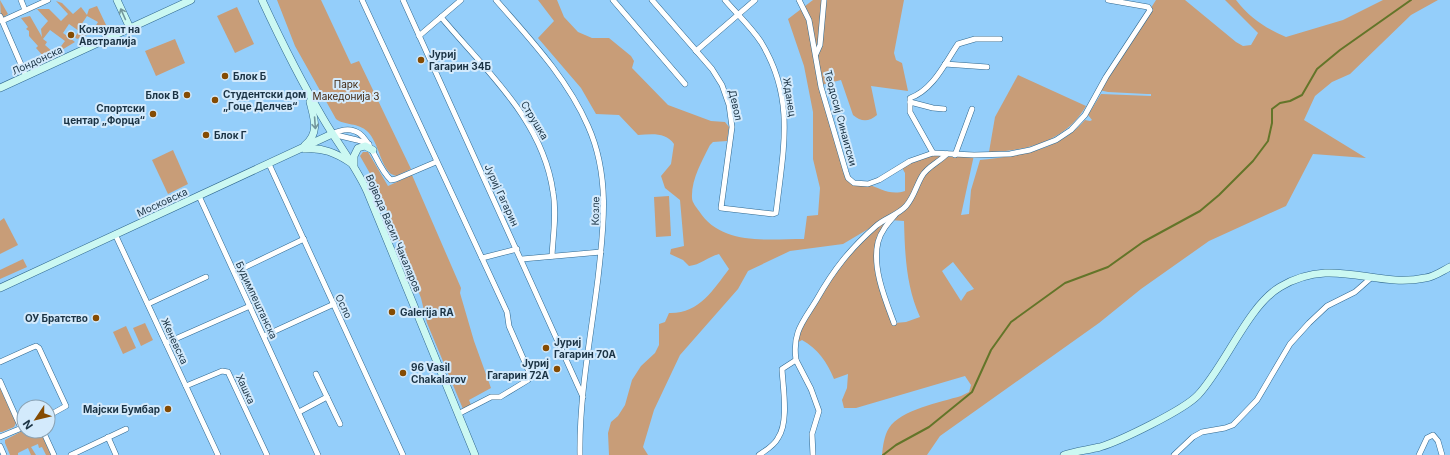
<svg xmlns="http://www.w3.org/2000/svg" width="1450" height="455" font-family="Inter,sans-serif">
<rect width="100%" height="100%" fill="#94cefa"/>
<!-- green -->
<g fill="#c89d78" fill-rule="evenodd">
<polygon points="0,0 8,14 1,19"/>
<path d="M277,0H321L351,64L359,61L411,169L396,176L391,174C380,164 379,144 368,132C358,122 345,126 336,119L295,46Z"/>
<path d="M538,0H557L564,17L578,32L592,38H609L631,56L634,61L632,68L668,105L711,121L725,122L729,127L727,141L713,142L710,145C702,161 691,180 692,198C692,202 696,207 699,211C721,246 768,239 804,239L807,216L818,215L820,188L813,159V112L804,66L788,19L813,0H904L894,53L896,60L902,63L908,91L871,86L877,115C869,122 861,122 853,115L841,80L821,85L851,181C856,182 862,182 867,184C880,188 890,196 905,191V173L901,166L933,153L974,155L961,215L969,214L971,190L980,160C1020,155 1057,152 1085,120L1090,121L1092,120L1088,115L1101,94L1151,96V94H1147L1108,92L1099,90L1156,0H1185L1236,42L1243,46L1251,45L1258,33L1225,0H1236C1250,18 1265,28 1286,37L1343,20L1383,0H1438L1411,15L1350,74L1332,82L1315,96L1304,120L1366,158L1313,154L1286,206L1209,241L1141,289L1099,323L940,436L927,455H882C883,446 884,436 889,428C900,410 941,402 961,396L969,392L971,385L965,376L856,408H844L842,400L847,388L848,374L834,379C827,362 818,349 802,340L795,344L796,335L822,289L870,228L843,244L790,251L748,271L738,289L680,355L654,410L643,447L648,455H609L608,433L611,422L618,416L625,405L632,380L641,366L655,353L659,345V324L665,322L669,313C699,314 713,290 729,269L719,254C708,257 700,265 689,266L683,260L670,254L671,249L684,246L680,200L665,188L661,176L671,164L674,144C666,132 652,134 638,135L619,115L596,114L581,88L538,38L554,21ZM890,220L904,221C905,255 906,286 920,317L906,322L895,323C884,289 866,252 890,220ZM953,262L974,289L967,292L961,301L942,271Z"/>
<path d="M56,1L62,3L73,14L81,7L87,15L89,9L97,6L107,27L77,39L75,37L79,31L69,24L63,33L75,42L55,54L43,56L36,48L38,46L29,36V31L26,29L28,27L21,18L30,16L42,37L41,29L48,21L37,9H49L61,21L68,14ZM87,16L98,22L92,32L81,25ZM50,30L65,41L55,54L45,45L47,42L43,39Z"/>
<polygon points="237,7 254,44 235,53 217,16"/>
<polygon points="175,39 185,63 156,76 145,51"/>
<path d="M1018,75L1086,106C1066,141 1027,151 989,152L995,117Z"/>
<polygon points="173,150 188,184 168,194 152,160"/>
<polygon points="363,152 368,152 388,186 412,175 461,288 460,293 474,341 491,388 469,400 471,405 463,409 427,323 421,298 388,214 376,184 360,156"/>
<polygon points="669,196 671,236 656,237 654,197"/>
<polygon points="4,218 18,245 0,254 0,221"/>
<polygon points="23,259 27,267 0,279 0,270"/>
<polygon points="145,323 153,340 141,346 133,328"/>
<polygon points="126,326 136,348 123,354 113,332"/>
<polygon points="0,387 16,423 14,427 2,432 0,432"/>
<polygon points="24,430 40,431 51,455 46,455 42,447 39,448 38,444 31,447 36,455 31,455 28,448 18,453 18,455 10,455 5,443 5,440"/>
</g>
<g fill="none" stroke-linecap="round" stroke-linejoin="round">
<!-- stream -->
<polyline stroke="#637529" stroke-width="2" points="883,455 896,445 929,427 972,392 991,350 1011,322 1065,283 1108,267 1143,242 1200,211 1219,195 1253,161 1268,141 1272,123 1272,109 1280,103 1290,101 1302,95 1317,69 1340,50 1411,0"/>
<defs>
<g id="street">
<polyline points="21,0 25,10"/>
<polyline points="362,0 507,312 509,326 530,374 528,380 500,397 491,397 458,414"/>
<polyline points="403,0 583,397"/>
<path d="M496,0C530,39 567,78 588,126C610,175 604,226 598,278C591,336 579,396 580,455"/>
<polyline points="613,0 685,84"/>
<path d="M652,0L712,69L722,85L729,105L732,127L721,208L773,214L776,213C783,150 796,99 761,42C751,27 737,14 725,0"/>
<polyline points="799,0 809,20 821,87 846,172 848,178 854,183 868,184 879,180 910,161 933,153 974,155 1010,154 1030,150 1056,140 1071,130 1085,115 1106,77 1150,10 1148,7 1108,0"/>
<polyline points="0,16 26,76"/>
<path d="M441,17C486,71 543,120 553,192C557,213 553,235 552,256"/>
<polyline points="2,21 48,0"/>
<polyline points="419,36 461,0"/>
<polyline points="696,51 755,0"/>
<polyline points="816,54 820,45 824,0"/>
<polyline points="945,64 987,67"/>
<polyline points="910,102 933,108 944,109"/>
<path d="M332,134C370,115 371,163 391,180L396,179L436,162"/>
<polyline points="332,134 357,140 369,144"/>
<path d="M933,153L910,112V98C933,90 945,63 958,44L975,39H1000"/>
<polyline points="955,155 972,109"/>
<polyline points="269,164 403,455"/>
<polyline points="199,196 318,455"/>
<polyline points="115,234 218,455"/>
<polyline points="482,258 517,249"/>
<polyline points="522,259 601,252"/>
<polyline points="235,272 304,239"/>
<polyline points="148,304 206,277"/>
<path d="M894,323C885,299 872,268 878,242C881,231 888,223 895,215"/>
<polyline points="264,336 334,304"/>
<polyline points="166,343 250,306"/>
<path d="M796,360C792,331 804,321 817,299C834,269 850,249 876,226C885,218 898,215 906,206C914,197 916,186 922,176C927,167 939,162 947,154"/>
<polyline points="0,362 31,348 36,346 39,348 66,406 48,416"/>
<polyline points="316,374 340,424"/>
<polyline points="0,381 21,428"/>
<polyline points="186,386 222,371 228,372 267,455"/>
<polyline points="299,412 327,397"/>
<polyline points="43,431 54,455"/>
<polyline points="0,437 24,427"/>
<polyline points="108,437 116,455"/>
<polyline points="0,446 4,455"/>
<polyline points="71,455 126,429"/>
<path d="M759,455C766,450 774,446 778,438C789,422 783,388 782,369L796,360L811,389L819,411L812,434L813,455"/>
<polyline points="1174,455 1193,437 1202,432 1225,428 1233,425 1257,400 1290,344 1309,323 1327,306 1355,292 1372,277"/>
<polyline points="1419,455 1427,438 1433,435 1438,441 1442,455"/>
</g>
<g id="secondary">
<polyline points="117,0 130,28"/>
<path d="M262,0C281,41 301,81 324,120C338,144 355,165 367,191L475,455"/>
<polyline points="0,88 191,0"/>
<path d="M305,145C320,133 314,118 310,102"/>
<path d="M305,149C322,147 336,153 351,163"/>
<polyline points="354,165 354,156 358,148 365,146 373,150"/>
<polyline points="0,288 332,134"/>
<path d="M1064,455C1076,451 1088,450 1100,447C1120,441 1184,410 1198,395C1225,366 1248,306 1280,287C1334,255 1374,289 1425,278C1434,277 1442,271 1450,267"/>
</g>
</defs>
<!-- street casing -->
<use href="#street" stroke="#30688f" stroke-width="6"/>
<!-- secondary casing -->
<use href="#secondary" stroke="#30688f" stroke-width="8"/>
<!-- street -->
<use href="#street" stroke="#fff" stroke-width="5"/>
<!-- secondary -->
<use href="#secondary" stroke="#cbf8f2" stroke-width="7"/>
</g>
<!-- one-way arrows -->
<defs><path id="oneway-shaft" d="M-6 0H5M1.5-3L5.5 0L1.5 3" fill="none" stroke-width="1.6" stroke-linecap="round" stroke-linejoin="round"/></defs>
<g stroke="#73969b">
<use href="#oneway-shaft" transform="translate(123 14) rotate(-114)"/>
<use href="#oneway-shaft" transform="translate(315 123) rotate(86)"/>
</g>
<!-- markers -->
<g fill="#854b02" stroke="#d3eafc" stroke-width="1.5">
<circle cx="71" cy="35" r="4"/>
<circle cx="421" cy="60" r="4"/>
<circle cx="225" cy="76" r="4"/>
<circle cx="187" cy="95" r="4"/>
<circle cx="215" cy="100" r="4"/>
<circle cx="153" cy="114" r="4"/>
<circle cx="206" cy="135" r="4"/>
<circle cx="392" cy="312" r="4"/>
<circle cx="96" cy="318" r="4"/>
<circle cx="546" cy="348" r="4"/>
<circle cx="557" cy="369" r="4"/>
<circle cx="403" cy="373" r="4"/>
<circle cx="168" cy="409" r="4"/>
</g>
<g text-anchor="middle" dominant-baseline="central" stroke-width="4" stroke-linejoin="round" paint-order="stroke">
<!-- poi labels -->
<g font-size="10" font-weight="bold" fill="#1b3344" stroke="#d3eafc" text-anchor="start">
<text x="79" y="29">Конзулат на<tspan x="79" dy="12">Австралија</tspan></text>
<text x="429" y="54">Јуриј<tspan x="429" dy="12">Гагарин 34Б</tspan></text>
<text x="233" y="76">Блок Б</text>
<text x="223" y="94">Студентски дом<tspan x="223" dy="12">„Гоце Делчев“</tspan></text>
<text x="179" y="95" text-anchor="end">Блок В</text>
<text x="145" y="108" text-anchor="end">Спортски<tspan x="145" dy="12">центар „Форца“</tspan></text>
<text x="214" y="135">Блок Г</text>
<text x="400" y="312">Galerija RA</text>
<text x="88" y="318" text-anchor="end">ОУ Братство</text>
<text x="554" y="342">Јуриј<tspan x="554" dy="12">Гагарин 70А</tspan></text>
<text x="549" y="363" text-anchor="end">Јуриј<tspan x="549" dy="12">Гагарин 72А</tspan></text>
<text x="411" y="367">96 Vasil<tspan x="411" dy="12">Chakalarov</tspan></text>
<text x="160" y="409" text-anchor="end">Мајски Бумбар</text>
</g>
<!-- street labels -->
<g font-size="10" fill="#1b3344" stroke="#d3eafc">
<text transform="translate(37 60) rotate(-25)">Лондонска</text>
<text transform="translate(790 97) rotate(81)">Жданец</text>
<text transform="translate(736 105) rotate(77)">Девол</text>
<text transform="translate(841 118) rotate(75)">Теодосиј Синаитски</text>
<text transform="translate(535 120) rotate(59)">Струшка</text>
<text transform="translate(502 195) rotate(65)">Јуриј Гагарин</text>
<text transform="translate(162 202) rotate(-25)">Московска</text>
<text transform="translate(595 211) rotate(-89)">Козле</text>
<text transform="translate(394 233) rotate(67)">Војвода Васил Чакаларов</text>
<text transform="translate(257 300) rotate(65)">Будимпештанска</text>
<text transform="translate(344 306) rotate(65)">Осло</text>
<text transform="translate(175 341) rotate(65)">Женевска</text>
<text transform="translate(246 389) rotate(65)">Хашка</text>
</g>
<!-- park labels -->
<g font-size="10" fill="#422810" stroke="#d3eafc">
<text x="346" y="84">Парк<tspan x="346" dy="12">Македонија 3</tspan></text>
</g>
</g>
<!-- north arrow -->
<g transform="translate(36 419) rotate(235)"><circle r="19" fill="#d3eafc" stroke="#89a1b2"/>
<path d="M0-3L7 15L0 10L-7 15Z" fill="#854b02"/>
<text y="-6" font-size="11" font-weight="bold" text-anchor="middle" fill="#1b3344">N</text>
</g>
</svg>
